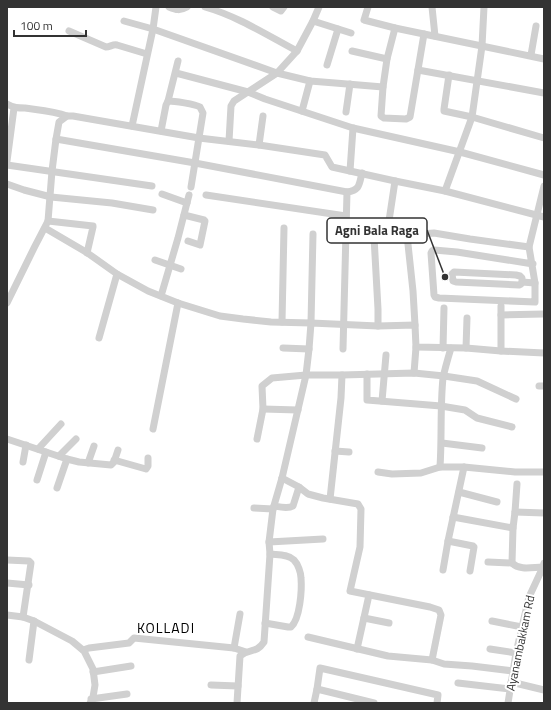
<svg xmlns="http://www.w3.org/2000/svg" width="551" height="710" font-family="'Titillium Web',sans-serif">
<rect width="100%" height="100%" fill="#fff"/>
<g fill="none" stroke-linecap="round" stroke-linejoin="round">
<!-- minor -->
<g stroke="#d0d0d0" stroke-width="7">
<path d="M169,7C176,10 180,11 187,7"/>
<path d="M205,7C237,16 267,35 297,51"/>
<polyline points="273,7 281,11 284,7"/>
<polyline points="368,7 364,20 395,28 544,59"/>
<polyline points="432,7 435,36"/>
<polyline points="124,21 153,29 277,73 310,81 335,83 383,87 387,59 395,28"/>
<polyline points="313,21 351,33"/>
<path d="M69,31L106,47C110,47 113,44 117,45L147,54"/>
<polyline points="352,51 387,59"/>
<polyline points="531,55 536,26"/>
<polyline points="327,65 338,29"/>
<polyline points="418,70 544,93"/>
<polyline points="176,73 248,92 265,99 353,128 460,152 544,175"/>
<polyline points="449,75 444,109 444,111 472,117 544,138"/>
<polyline points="383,87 381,116 384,118 406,119 410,117 424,34"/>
<polyline points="168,101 178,61"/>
<path d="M7,104C14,108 18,108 25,108C39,110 54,111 67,116"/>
<polyline points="302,111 310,81"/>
<polyline points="346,112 350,84"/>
<polyline points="132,126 153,29 156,7"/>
<path d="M161,131L166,105L168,101C174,101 195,104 200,107C201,109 202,111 203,113L191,187"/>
<polyline points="56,139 195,163 347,192"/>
<polyline points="229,141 231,106 234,101 277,73 297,51 313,21 319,7"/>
<polyline points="259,145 263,116"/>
<polyline points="7,161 14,108"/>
<polyline points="7,165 152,186"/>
<polyline points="350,171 353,128"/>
<polyline points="7,184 24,190 51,197 112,203 153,210"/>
<polyline points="445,191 472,117 482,46 484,7"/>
<polyline points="162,194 187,203"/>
<polyline points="206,195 346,216"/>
<polyline points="184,215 204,220 205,221 200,245 188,241"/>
<polyline points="48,221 93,226 93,227 87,253"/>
<polyline points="45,228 86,252 117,274 148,291 178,303 220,316 243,319 271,322 311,323 313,234"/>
<polyline points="387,234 407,235 413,291 415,325"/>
<polyline points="407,235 434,233 470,239 529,247"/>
<polyline points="155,260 181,269"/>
<polyline points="533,264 457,252 434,250 432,251 431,253 434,295 435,297 439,298 535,302 535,283 529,247 544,186"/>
<polyline points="522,282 521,284 519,285 456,282 453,281 452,274 454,272 516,275 520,276 522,278 522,282 535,283"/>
<polyline points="161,296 178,238 189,195"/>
<polyline points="7,303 34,248 48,221 52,171 56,139 59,122 67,116 73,116 199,138 259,145 325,155 332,167 395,181 445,191 544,217"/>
<polyline points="501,315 544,314"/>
<polyline points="282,322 284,228"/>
<polyline points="378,326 378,309 374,237 387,234 395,181"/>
<polyline points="99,338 117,274"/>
<polyline points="283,348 309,349"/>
<polyline points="443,348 444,308"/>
<polyline points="466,348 467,318"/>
<path d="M343,349L347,192C360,190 359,185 362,173"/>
<polyline points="501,351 501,306"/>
<polyline points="414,373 416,347"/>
<polyline points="367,374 367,400 441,406 465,410 477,418 512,427"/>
<polyline points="539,386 544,386"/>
<polyline points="382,401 386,355"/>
<polyline points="263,409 298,410"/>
<polyline points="153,429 178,303"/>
<polyline points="7,439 67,459 57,488"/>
<polyline points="257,439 263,409 262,386 272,378 306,375 342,375 414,373 444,376 477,381 516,399"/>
<polyline points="442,443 482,448"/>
<polyline points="38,449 61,424"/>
<polyline points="335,451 349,452"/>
<polyline points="59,456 76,439"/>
<polyline points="67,459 79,462 111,465 114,462 118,450"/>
<polyline points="114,460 146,469 148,466 148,458"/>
<polyline points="23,462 26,445"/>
<polyline points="88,463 94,446"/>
<path d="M440,467C442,437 440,407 443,378C445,368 448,358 451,348"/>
<polyline points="464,467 448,541 473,546 474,547 470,571"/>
<polyline points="378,472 392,474 421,473 440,467 464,467 515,472 544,472"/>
<polyline points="282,478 299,487 308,494 323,498 358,504 361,509 360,547 350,591 430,607 439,610 441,615 432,660 444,664 472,666 513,671"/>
<polyline points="37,480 46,452"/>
<polyline points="459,492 497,502"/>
<polyline points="330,499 341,398 342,375"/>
<path d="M274,506C280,507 288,509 293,506L299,487"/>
<polyline points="254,508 273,509"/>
<polyline points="515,512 544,513"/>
<polyline points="453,517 513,528 515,512 517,484"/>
<path d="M513,528L512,563C520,571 533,567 543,567"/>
<polyline points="269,542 323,539"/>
<polyline points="7,560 29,561 31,563 23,617"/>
<polyline points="488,562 512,563"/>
<polyline points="443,570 448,541"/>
<polyline points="7,583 29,585"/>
<polyline points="7,615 23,617 34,621 72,641 84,651 93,669 95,685 93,697 90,703"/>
<polyline points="364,618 389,623"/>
<polyline points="492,621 522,627"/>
<path d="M265,623L288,627H291C300,619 302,590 301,578C301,573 298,564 294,560C288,554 278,555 270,554"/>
<polyline points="308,637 388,656 432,660"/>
<polyline points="234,648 240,614"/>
<polyline points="357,649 369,595"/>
<polyline points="490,649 516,653"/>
<polyline points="83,650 89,648 129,643 134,638 234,648 246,652"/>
<polyline points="29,660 34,621"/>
<polyline points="93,672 131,666"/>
<polyline points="511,682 544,690"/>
<polyline points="458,683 510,689"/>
<polyline points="211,685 238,686"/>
<polyline points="317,689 320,668 438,695 437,703"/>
<polyline points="91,699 127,694"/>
<path d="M237,703L240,656C250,648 256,654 264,642L270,554L269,542L273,509L282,478L306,375L309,349L311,323L378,326L415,325L416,347L466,348L501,351L544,353"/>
<polyline points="314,703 317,689 374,703"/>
<polyline points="508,703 516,653 529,597 543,567 544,563"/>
</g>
</g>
<g text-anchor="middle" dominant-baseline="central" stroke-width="4" stroke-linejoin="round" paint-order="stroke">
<!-- street labels -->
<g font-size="12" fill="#333" stroke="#fff">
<text transform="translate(520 643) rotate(-78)">Ayanambakkam Rd</text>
</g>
<!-- quarter labels -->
<g font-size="14" letter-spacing="1" fill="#000" stroke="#fff">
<text x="166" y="627">KOLLADI</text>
</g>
</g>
<!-- callouts -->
<path fill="none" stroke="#333" stroke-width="1.5" d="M445 277L427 230"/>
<circle fill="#333" stroke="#fff" stroke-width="1.5" cx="445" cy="277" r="4"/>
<rect fill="#fff" stroke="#333" stroke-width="1.5" x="327" y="218" width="100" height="25" rx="4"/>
<g font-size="13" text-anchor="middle" font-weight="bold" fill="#333">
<text x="377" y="235">Agni Bala Raga</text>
</g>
<!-- border -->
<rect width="551" height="710" fill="none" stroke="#333333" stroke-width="16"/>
<!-- scale -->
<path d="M14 30v6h72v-6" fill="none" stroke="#333333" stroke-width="2"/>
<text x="20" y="30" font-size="12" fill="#333333" stroke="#ffffff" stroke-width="3" paint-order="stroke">100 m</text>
</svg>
